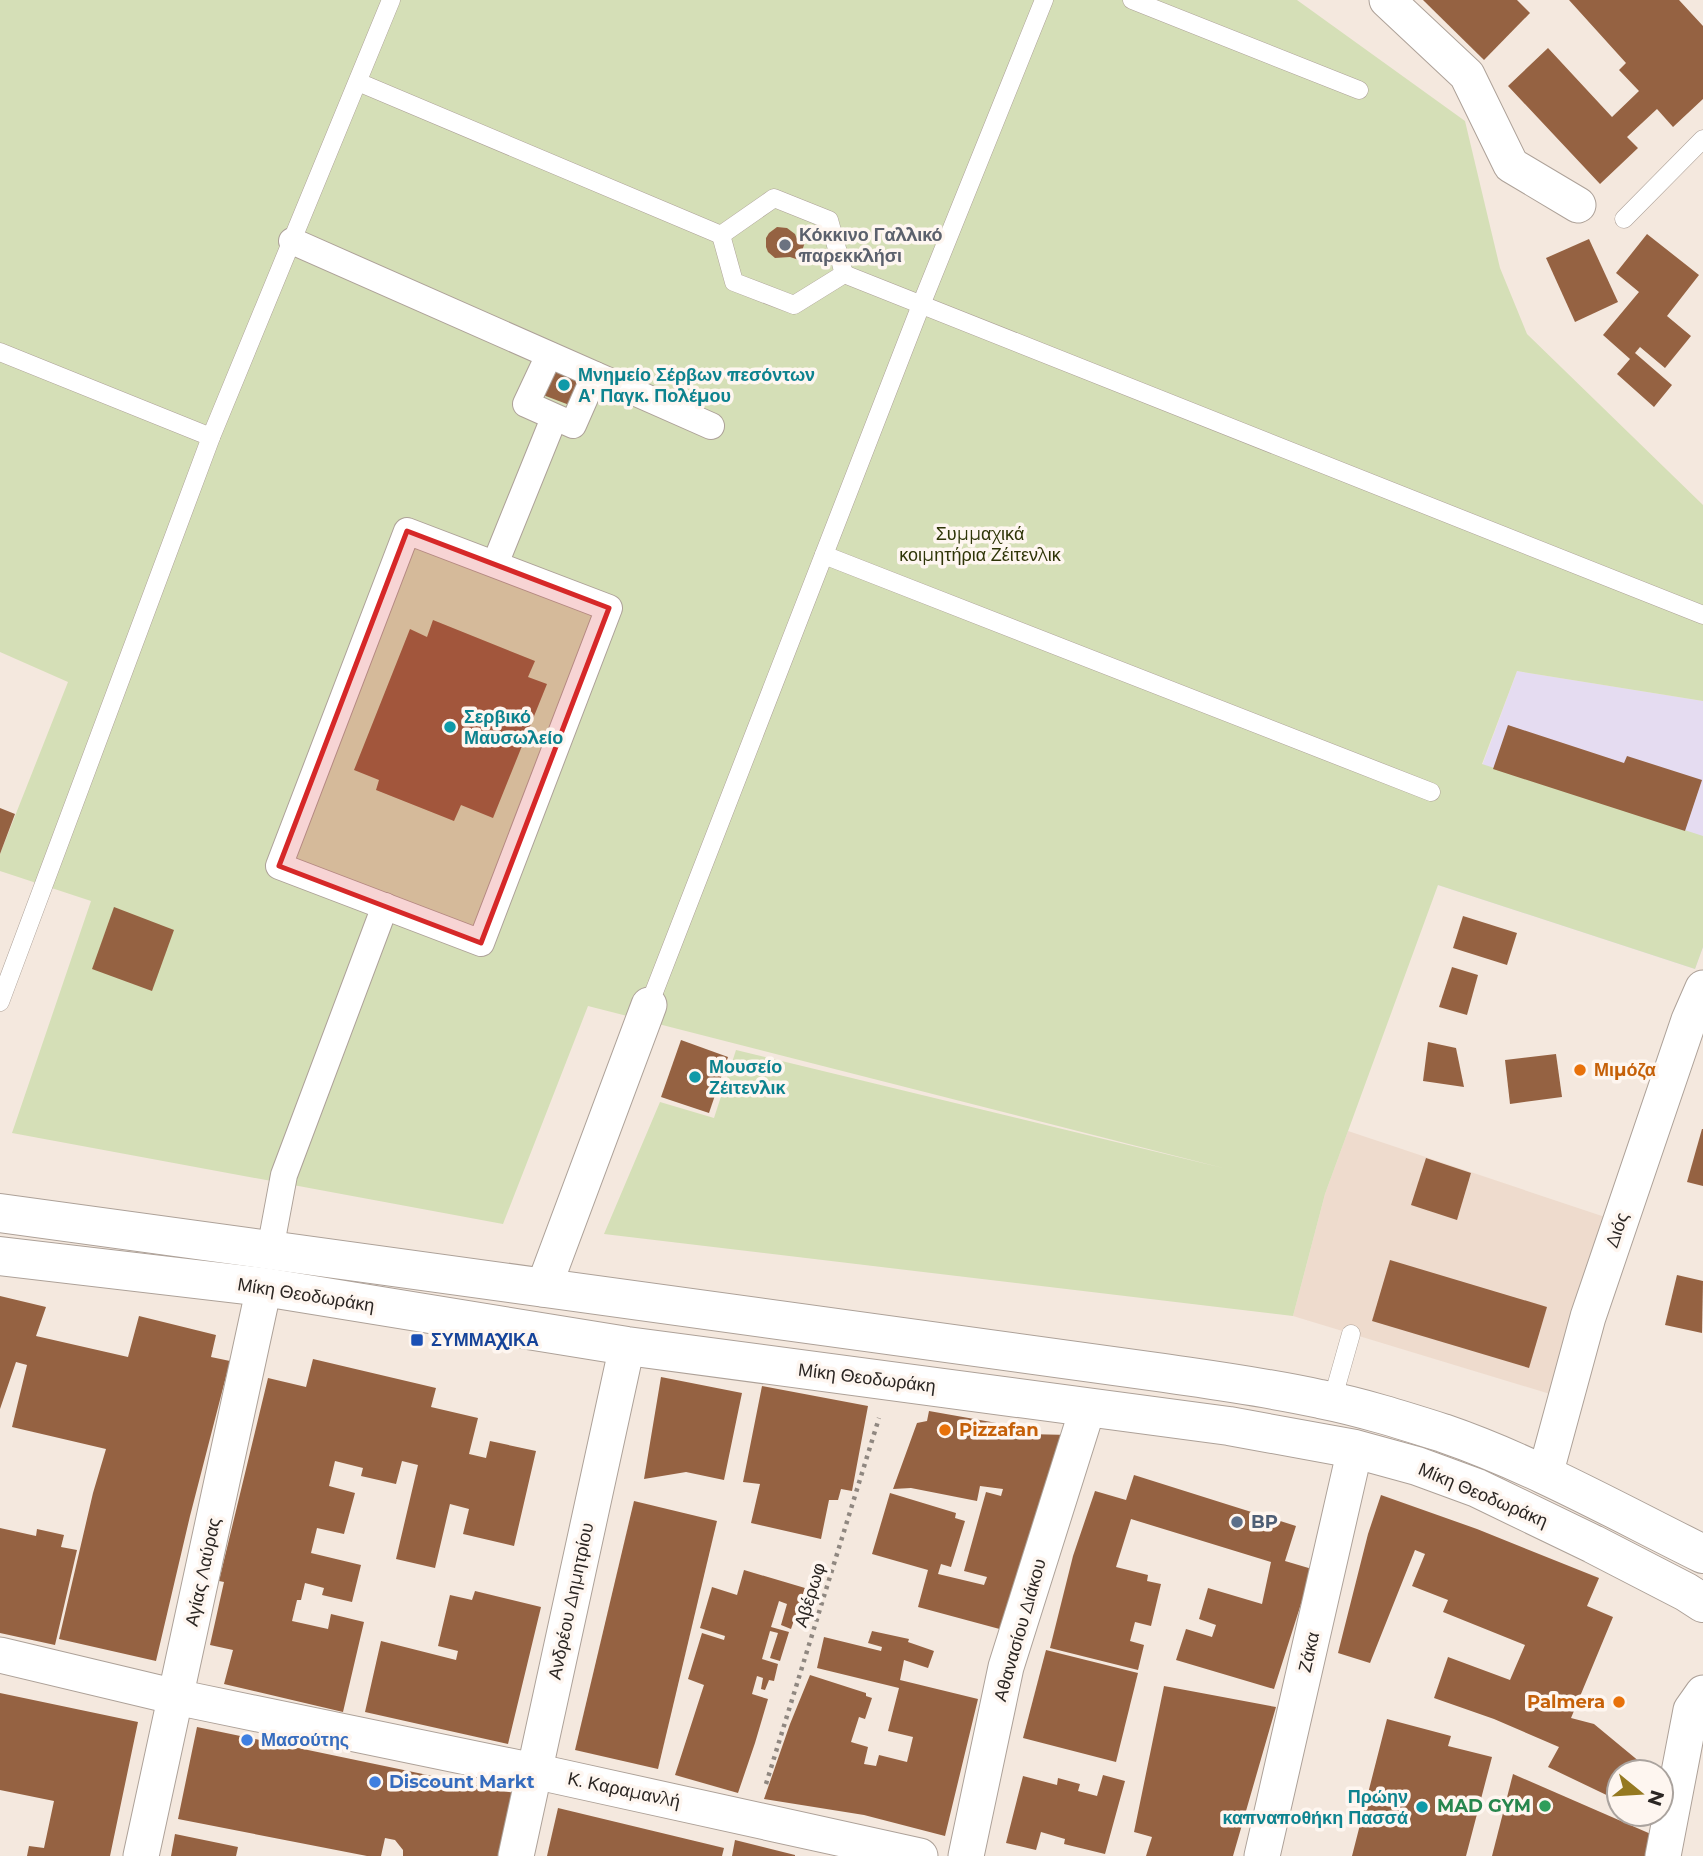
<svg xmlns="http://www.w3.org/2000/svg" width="1703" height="1856" font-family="Montserrat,sans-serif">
<rect width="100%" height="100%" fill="#f4e8de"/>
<!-- built -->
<polygon fill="#eedbcd" points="1348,1131 1608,1218 1550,1394 1293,1316 1325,1194"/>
<!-- industrial -->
<polygon fill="#e5dcf1" points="1517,671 1703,701 1703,947 1695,969 1438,885"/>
<!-- green -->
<polygon fill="#d5dfb7" points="0,0 1297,0 1465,121 1500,268 1527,334 1703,505 1703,701 1517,671 1482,764 1703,836 1703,947 1695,969 1438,885 1325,1194 1293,1316 604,1234 660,1102 714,1118 736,1050 1223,1168 588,1006 503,1224 12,1133 91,901 0,871 0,854 68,682 0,652"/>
<!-- building -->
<g fill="#956242">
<polygon points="1423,0 1517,0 1530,13 1484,60"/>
<polygon points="1569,0 1679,0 1703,26 1703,99 1673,127 1657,109 1627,137 1638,148 1600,184 1508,86 1548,48 1612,117 1639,91 1619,70 1626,63"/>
<polygon points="777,227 787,228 795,234 797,239 805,242 799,260 790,257 775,258 768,252 766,247 766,238 769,233"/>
<polygon points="1647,234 1699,275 1667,316 1691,336 1665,368 1640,347 1635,353 1672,385 1654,407 1617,374 1630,359 1603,335 1639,292 1616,273"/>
<polygon points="1589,239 1618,302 1575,322 1546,258"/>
<polygon points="555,364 584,376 572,406 543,395"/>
<polygon points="433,620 535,661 528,677 547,684 493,818 461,805 454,821 376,790 379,780 354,770 410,629 427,637"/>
<polygon points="1508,725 1624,763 1627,756 1702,780 1685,831 1493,769"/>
<polygon points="0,808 15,814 0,854"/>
<polygon points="114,907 174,930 152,991 92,969"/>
<polygon points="1463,916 1517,933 1507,965 1453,948"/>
<polygon points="1452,967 1478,975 1467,1015 1439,1007"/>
<polygon points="681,1040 728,1057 709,1113 661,1097"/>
<polygon points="1428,1042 1456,1048 1464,1087 1423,1081"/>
<polygon points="1556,1054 1562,1097 1510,1104 1505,1060"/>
<polygon points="1702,1129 1703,1129 1703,1186 1687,1182"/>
<polygon points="1426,1158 1471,1173 1457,1220 1411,1205"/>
<polygon points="1390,1260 1547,1307 1529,1368 1372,1321"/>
<polygon points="1677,1275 1703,1281 1702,1333 1665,1325"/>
<polygon points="0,1296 46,1307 36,1336 128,1357 139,1316 216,1335 211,1357 230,1361 190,1516 156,1661 59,1639 93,1493 106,1449 12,1427 27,1365 16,1362 0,1409"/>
<polygon points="313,1359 436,1388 431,1407 478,1418 469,1454 486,1458 490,1441 536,1451 514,1546 463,1534 469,1509 450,1504 435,1568 396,1559 418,1465 402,1461 396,1484 361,1476 363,1468 335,1461 329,1486 355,1493 344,1534 317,1528 311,1553 361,1565 352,1602 322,1595 324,1588 305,1583 301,1600 297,1600 292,1621 328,1629 331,1614 364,1622 343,1712 224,1684 233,1650 210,1645 224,1582 219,1581 268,1378 306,1387"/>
<polygon points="661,1377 742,1393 724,1480 686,1472 644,1479"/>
<polygon points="762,1386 868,1406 852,1491 841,1489 838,1500 829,1500 821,1539 751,1523 760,1484 743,1482"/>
<polygon points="929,1411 1020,1427 1019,1432 1026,1434 1070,1435 1007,1631 918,1607 928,1570 872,1554 890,1493 956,1513 955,1518 965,1521 951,1567 941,1564 938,1574 984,1585 987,1577 964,1571 986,1492 1001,1496 1003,1489 980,1486 977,1501 911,1488 893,1489 917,1423 927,1421"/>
<polygon points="1134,1475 1296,1526 1285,1561 1312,1569 1274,1689 1176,1660 1186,1629 1212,1637 1216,1625 1199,1619 1208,1588 1262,1604 1271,1562 1131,1519 1116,1567 1148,1575 1147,1581 1161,1584 1151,1626 1135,1622 1130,1641 1144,1645 1138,1670 1050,1648 1073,1556 1095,1491 1126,1500"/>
<polygon points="1381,1495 1477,1529 1599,1578 1587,1606 1613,1617 1571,1718 1594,1724 1652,1772 1619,1772 1619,1801 1548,1767 1559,1747 1494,1719 1434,1698 1448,1657 1510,1680 1525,1645 1443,1612 1448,1600 1412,1586 1425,1554 1415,1550 1370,1663 1338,1653 1368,1534"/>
<polygon points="634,1501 717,1521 658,1769 575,1750"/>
<polygon points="0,1528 36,1536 37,1529 64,1535 61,1547 77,1550 55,1645 0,1633"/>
<polygon points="744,1570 805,1588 791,1629 781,1625 787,1604 779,1601 771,1627 789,1632 780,1661 770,1658 778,1633 770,1631 762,1659 778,1664 774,1681 769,1680 765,1690 761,1689 763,1678 757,1676 752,1694 768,1699 755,1743 738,1793 675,1775 704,1685 688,1679 702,1633 724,1640 725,1636 700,1628 712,1587 737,1595"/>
<polygon points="475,1591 541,1607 508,1744 365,1712 381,1641 456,1660 458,1651 438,1646 450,1595 472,1600"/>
<polygon points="872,1631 909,1639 908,1642 934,1651 928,1668 904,1660 900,1680 978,1699 945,1836 864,1815 764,1799 790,1724 810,1675 866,1693 866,1696 872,1698 865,1719 859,1717 851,1742 868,1747 864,1764 876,1766 879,1755 907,1762 913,1737 888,1731 899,1688 817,1668 824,1637 881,1651 882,1647 868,1643"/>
<polygon points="1046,1650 1138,1673 1116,1762 1023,1738"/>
<polygon points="1164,1686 1276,1707 1233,1856 1146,1856 1152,1837 1134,1832"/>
<polygon points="0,1693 138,1722 110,1856 27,1856 29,1846 44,1848 54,1801 0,1790"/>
<polygon points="1387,1719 1451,1736 1448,1746 1492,1757 1466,1856 1352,1856"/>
<polygon points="197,1727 514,1793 501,1856 403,1856 403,1850 395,1840 385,1838 381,1856 367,1856 178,1819"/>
<polygon points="1513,1774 1660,1838 1655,1856 1492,1856"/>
<polygon points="1103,1775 1125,1781 1105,1854 1064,1844 1065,1839 1041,1832 1036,1850 1006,1843 1023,1776 1057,1785 1058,1778 1080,1784 1078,1791 1097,1796"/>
<polygon points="558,1808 724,1848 722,1856 547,1856"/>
<polygon points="175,1834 238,1847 236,1856 171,1856"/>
<polygon points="735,1840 795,1855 795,1856 732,1856"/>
</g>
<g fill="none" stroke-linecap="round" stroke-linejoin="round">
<defs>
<g id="service">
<polyline points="1132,0 1359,90"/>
<polyline points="358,82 721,235"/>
<polyline points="1624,219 1703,139"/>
<polyline points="721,235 774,198 829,220 844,274"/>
<polyline points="721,235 734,282 794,305 844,274"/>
<polyline points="844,274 1703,615"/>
<polyline points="0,352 211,437"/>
<polyline points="824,555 1431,792"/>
<polyline points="0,1002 211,437 391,0"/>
<polyline points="649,1005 921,305 1044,0"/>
<polyline points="1332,1401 1351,1334"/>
</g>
<g id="pedestrian">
<polyline points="292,241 711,426"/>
<polyline points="549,355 526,404 573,425 595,375"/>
<polygon points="407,531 609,608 481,943 279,866"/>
<polyline points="495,564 554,418"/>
<polyline points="270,1250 284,1175 385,906"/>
</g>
<g id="minor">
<polyline points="1387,0 1467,75 1511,165 1578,205"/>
<polyline points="543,1289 649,1005"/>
<polyline points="1545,1475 1588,1317 1689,1020 1703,988"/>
<polyline points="0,1655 176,1697 534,1771 920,1856"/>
<polyline points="141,1856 264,1287"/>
<polyline points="516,1856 627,1346"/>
<polyline points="966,1856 1006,1667 1088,1407"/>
<polyline points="1262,1856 1355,1449"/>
<polyline points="1663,1856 1691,1710 1703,1693"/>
</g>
<g id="trunk">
<path d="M0,1213L1157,1372C1211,1380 1266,1387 1320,1399C1361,1407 1402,1420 1443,1433C1533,1464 1618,1512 1703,1554"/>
<polyline points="0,1256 264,1287 627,1346 1229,1426 1355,1449 1417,1466 1477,1488 1593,1544 1686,1592 1703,1603"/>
</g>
</defs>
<!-- service casing -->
<use href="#service" stroke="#ada198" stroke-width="19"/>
<!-- pedestrian casing -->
<use href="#pedestrian" stroke="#ada198" stroke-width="28"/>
<!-- minor casing -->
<use href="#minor" stroke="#ada198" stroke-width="37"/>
<!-- trunk casing -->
<use href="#trunk" stroke="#ada198" stroke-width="40"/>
<!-- path -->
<polyline stroke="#8f8780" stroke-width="4.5" stroke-dasharray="3.5 5" stroke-linecap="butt" points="766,1784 879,1418"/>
<!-- service -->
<use href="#service" stroke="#fff" stroke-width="18"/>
<!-- pedestrian -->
<use href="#pedestrian" stroke="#fff" stroke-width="26"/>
<!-- minor -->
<use href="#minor" stroke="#fff" stroke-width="35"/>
<!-- trunk -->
<use href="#trunk" stroke="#fff" stroke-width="38"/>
</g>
<!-- marked area -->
<path fill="#d62828" fill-opacity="0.2" stroke="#d62828" stroke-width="5" stroke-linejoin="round" d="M407,531L609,608L481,943L279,866Z"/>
<!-- markers -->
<circle fill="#6b7280" stroke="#fef6f0" stroke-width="2.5" cx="785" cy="245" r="7"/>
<g fill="#0f9aa8" stroke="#fef6f0" stroke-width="2.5">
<circle cx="564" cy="385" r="7"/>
<circle cx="450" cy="727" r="7"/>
<circle cx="695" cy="1077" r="7"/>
<circle cx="1422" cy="1807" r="7"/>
</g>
<g fill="#e8710a" stroke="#fef6f0" stroke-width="2.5">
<circle cx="1580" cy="1070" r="7"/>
<circle cx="945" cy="1430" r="7"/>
<circle cx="1619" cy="1702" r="7"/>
</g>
<rect fill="#1a4fb4" stroke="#fef6f0" stroke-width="2.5" x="410" y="1333" width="14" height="14" rx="3.5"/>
<circle fill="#5c6f8a" stroke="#fef6f0" stroke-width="2.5" cx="1237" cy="1522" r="7"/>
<g fill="#3f7fe0" stroke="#fef6f0" stroke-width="2.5">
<circle cx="247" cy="1740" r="7"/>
<circle cx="375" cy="1782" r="7"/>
</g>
<circle fill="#2e9e5b" stroke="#fef6f0" stroke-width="2.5" cx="1545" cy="1806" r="7"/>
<g text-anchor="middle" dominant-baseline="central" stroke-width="7" stroke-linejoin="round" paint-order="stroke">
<!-- worship labels -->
<g font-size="18" font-weight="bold" fill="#5b616d" stroke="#fef6f0" text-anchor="start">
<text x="799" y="235">Κόκκινο Γαλλικό<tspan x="799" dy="21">παρεκκλήσι</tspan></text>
</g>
<!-- culture labels -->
<g font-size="18" font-weight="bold" fill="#0d838f" stroke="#fef6f0" text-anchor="start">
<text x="578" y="375">Μνημείο Σέρβων πεσόντων<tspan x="578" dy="21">Α' Παγκ. Πολέμου</tspan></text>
<text x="464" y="717">Σερβικό<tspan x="464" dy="21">Μαυσωλείο</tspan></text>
<text x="709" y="1067">Μουσείο<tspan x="709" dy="21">Ζέιτενλικ</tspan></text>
<text x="1408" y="1797" text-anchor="end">Πρώην<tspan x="1408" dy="21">καπναποθήκη Πασσά</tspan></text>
</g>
<!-- park labels -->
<g font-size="18" fill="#2e3507" stroke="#fef6f0">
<text x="980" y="534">Συμμαχικά<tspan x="980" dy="21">κοιμητήρια Ζέιτενλικ</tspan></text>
</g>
<!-- food labels -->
<g font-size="18" font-weight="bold" fill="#c56008" stroke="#fef6f0" text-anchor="start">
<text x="1594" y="1070">Μιμόζα</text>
<text x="959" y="1430">Pizzafan</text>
<text x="1605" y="1702" text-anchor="end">Palmera</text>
</g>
<!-- street labels -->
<g font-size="18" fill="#2b2623" stroke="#fef6f0">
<text transform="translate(1617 1230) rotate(-71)">Διός</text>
<text transform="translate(306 1295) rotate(9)">Μίκη Θεοδωράκη</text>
<text transform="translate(867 1378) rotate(7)">Μίκη Θεοδωράκη</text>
<text transform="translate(1483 1495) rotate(23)">Μίκη Θεοδωράκη</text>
<text transform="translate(203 1572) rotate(-78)">Αγίας Λαύρας</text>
<text transform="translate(810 1595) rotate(-73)">Αβέρωφ</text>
<text transform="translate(571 1601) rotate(-78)">Ανδρέου Δημητρίου</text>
<text transform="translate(1020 1630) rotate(-74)">Αθανασίου Διάκου</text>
<text transform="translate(1309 1652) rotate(-77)">Ζάκα</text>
<text transform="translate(624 1790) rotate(12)">Κ. Καραμανλή</text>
</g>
<!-- transit labels -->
<g font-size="18" font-weight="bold" fill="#164399" stroke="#fef6f0" text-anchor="start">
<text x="431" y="1340">ΣΥΜΜΑΧΙΚΑ</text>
</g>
<!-- service labels -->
<g font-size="18" font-weight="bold" fill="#4e5e75" stroke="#fef6f0" text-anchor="start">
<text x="1251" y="1522">BP</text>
</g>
<!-- shop labels -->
<g font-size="18" font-weight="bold" fill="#366cbe" stroke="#fef6f0" text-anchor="start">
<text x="261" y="1740">Μασούτης</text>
<text x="389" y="1782">Discount Markt</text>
</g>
<!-- leisure labels -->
<g font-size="18" font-weight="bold" fill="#27864d" stroke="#fef6f0" text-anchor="end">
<text x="1531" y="1806">MAD GYM</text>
</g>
</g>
<!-- north arrow -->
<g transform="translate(1640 1793) rotate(108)"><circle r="33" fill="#fef6f0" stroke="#aaa39e" stroke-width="2"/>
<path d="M0-5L12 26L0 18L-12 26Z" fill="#957921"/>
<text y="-10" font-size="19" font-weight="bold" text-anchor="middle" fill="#2b2623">N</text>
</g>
</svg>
